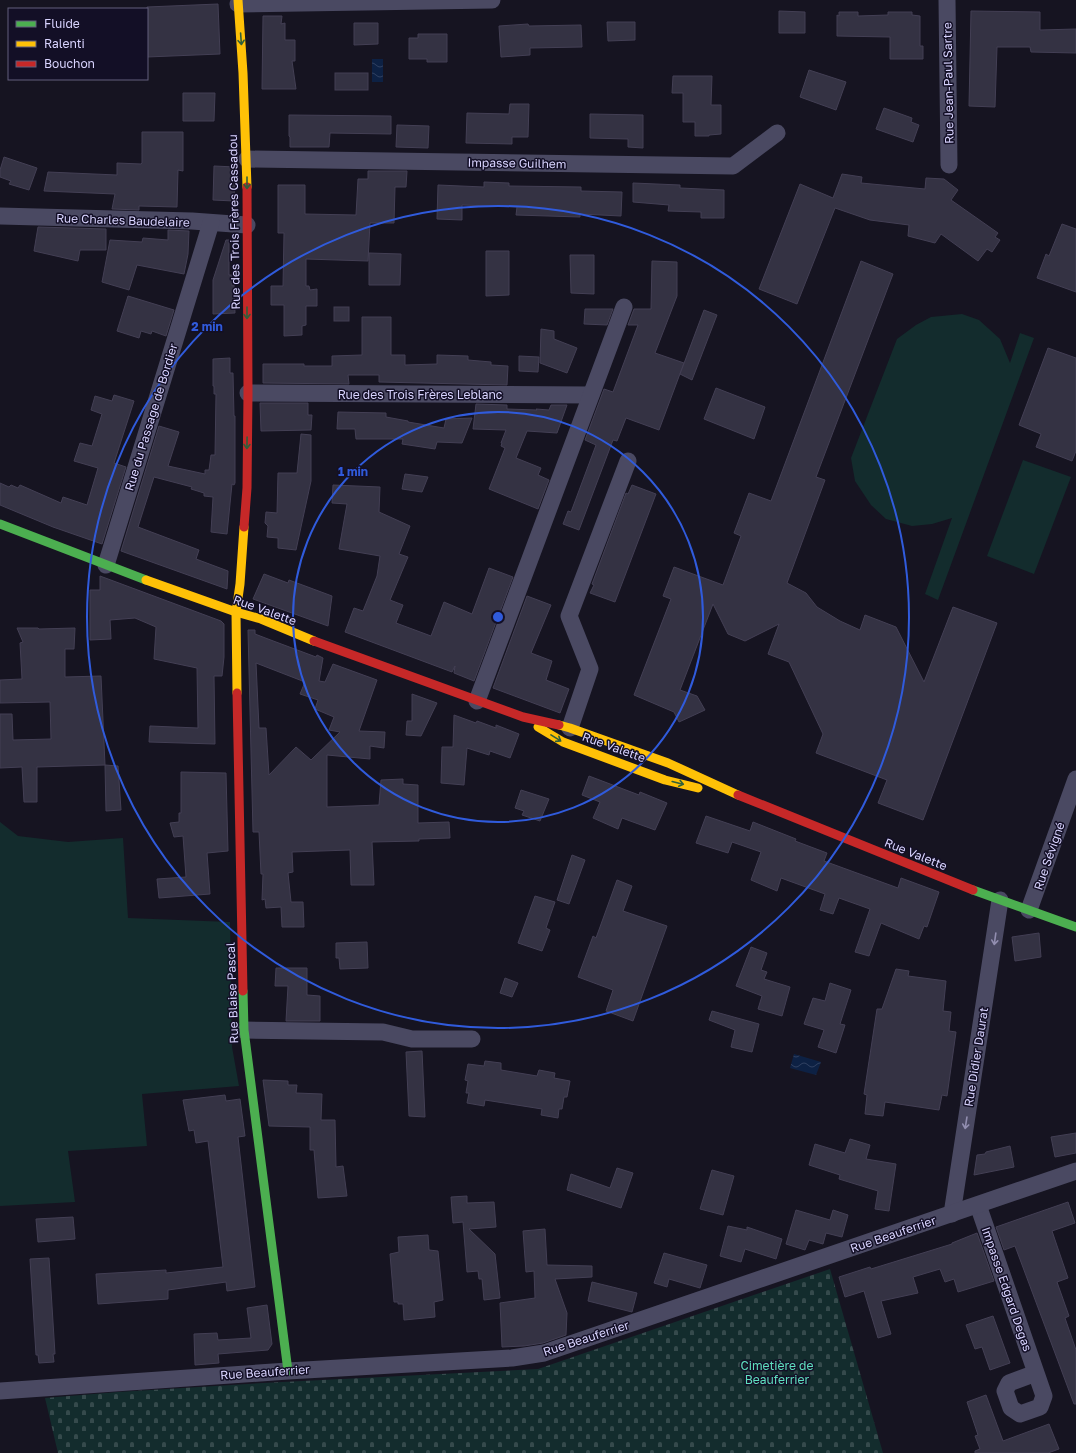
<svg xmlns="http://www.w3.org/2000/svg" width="1076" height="1453" font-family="'Golos Text',sans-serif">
<defs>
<pattern id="cemetery-stones" width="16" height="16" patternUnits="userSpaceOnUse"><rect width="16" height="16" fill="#132c2d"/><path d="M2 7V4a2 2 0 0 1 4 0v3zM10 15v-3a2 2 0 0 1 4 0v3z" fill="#354a4c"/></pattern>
<pattern id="water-waves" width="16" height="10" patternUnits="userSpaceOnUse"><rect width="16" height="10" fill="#0d2144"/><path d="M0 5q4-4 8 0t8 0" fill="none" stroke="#304060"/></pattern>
</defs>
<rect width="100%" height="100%" fill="#161421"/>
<!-- green -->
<g fill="#132c2d">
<polygon points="962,314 979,320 1000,339 1010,363 1020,333 1034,338 938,600 925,594 952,518 932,524 912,526 886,519 871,505 855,481 851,458 897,339 916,325 931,317"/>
<polygon points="1023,460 1071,477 1034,574 987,556"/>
<polygon points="0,822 18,836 68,842 123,838 128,918 230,922 232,1047 239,1086 142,1094 147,1146 68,1151 75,1202 0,1206"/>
</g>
<!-- cemetery -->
<polygon fill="url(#cemetery-stones)" points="830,1269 883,1453 58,1453 45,1398 118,1392 263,1383 538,1369"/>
<!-- water -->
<g fill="url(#water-waves)">
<rect x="372" y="59" width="11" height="23"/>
<polygon points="794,1054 821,1062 816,1075 790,1068"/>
</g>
<!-- building -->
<g fill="#343243" stroke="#433f54" fill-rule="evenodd">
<polygon points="218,4 220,54 147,57 147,7"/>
<polygon points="779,11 805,12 805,33 779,33"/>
<polygon points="971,11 1040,12 1040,30 1076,29 1076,53 1031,52 1030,47 997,47 995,107 969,106"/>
<polygon points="839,12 858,12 858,16 888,15 888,12 912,12 912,15 920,16 920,46 923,46 923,59 890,59 890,37 837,36 837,15 839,16"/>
<polygon points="263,16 282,16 281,24 285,23 285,40 295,40 295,61 292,61 296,89 262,89"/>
<polygon points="607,22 635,22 635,40 608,41"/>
<polygon points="354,23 378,23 378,44 354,45"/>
<polygon points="528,24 529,26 581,25 582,47 530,48 530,55 501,57 499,26"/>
<polygon points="418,34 447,34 447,62 427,62 427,59 409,59 409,38 418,38"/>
<polygon points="809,70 846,82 836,110 800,97"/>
<rect x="335" y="73" width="33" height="17"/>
<polygon points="673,76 712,76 711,105 721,105 721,134 709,135 709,136 695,136 695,122 683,122 683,93 672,93"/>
<polygon points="183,93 215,93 214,121 183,121"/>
<polygon points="510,104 529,104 528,137 512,137 512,144 466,143 467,113 509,114"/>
<polygon points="884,108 912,118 911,122 919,125 913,142 876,129"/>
<polygon points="590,114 643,115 643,148 628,147 628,139 590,138"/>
<polygon points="289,115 391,116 391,134 330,133 329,147 290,147 290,137 289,136"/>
<polygon points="397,125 429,126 428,148 396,147"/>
<polygon points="142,132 183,132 183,171 178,170 177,207 139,206 139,210 112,209 115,194 44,191 48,172 117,175 117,163 141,164 142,163"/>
<polygon points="4,157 37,168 29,190 9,184 11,181 0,177 0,170"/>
<polygon points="214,166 235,167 234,201 213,200"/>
<polygon points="368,171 407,171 406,187 395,187 394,223 370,223 368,261 306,259 306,286 309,286 310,290 317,289 317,306 306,306 306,325 302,326 302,335 284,336 284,305 271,305 271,286 283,286 284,233 278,233 278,185 305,185 305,214 356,215 358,179 368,179"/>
<polygon points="842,174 862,177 861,183 925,189 926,178 944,179 958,190 951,200 998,233 995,237 1000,240 992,252 987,249 978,261 941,234 935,243 908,236 909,225 870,220 835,208 797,304 759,289 800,184 833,198"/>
<polygon points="484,182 509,183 509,186 581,187 581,191 622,192 621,216 580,214 580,217 516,215 517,207 462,205 462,220 437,219 438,185 484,187"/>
<polygon points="633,183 680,185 680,188 724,190 724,218 701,218 701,212 668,211 669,205 633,202"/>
<polygon points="1062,224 1076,229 1076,292 1037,278 1046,254 1049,256"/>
<polygon points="38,227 106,229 106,250 80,250 78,261 34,251"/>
<polygon points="168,230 189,231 188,254 184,274 137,265 129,290 102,282 110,240 142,242 143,238 168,240"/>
<polygon points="226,240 229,240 229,275 232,275 232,286 234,285 235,313 213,314 213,280"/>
<polygon points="486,251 509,251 509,295 486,296"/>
<polygon points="369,253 401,254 400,285 369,285"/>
<polygon points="570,255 594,255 594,294 571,293"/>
<polygon points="652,261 677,262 677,296 655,353 684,363 659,430 626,418 617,441 613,440 579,530 563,524 568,511 571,512 596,445 585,440 604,389 613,392 638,325 628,325 634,309 651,309"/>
<polygon points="861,261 893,274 816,477 825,480 787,583 806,593 817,607 840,621 860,630 865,615 896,627 924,682 953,607 997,623 923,820 878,803 887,780 816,753 823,734 789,662 768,654 779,624 745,641 728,634 713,604 680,690 697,696 705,710 679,722 674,712 634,695 671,599 663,596 674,567 723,585 741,536 734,533 749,493 771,501"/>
<polygon points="128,296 174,310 166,336 152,331 151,334 141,331 139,338 117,331"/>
<rect x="334" y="307" width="15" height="14"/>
<polygon points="585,309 613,309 607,325 584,324"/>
<polygon points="704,310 717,315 692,380 680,374"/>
<polygon points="362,317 391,317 391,355 405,355 405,365 437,364 437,355 468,356 468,360 491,362 491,365 508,366 507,385 379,382 379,375 348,375 349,384 263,383 263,364 304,364 304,366 332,366 332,356 362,355"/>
<polygon points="541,329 554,331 554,339 577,348 567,373 540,363"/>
<polygon points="1048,348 1076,358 1076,451 1072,461 1036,447 1041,434 1019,425"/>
<polygon points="519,356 539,357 538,372 519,371"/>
<polygon points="230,358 230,373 233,373 234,416 235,416 235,483 234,485 232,484 227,534 211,532 213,497 204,496 204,493 191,489 192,487 154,477 138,527 199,550 196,559 228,571 227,589 121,551 159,426 179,432 168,466 205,474 205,470 209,470 211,455 215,455 216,394 214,394 214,386 213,386 213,359"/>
<polygon points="716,388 765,407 754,439 704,419"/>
<polygon points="114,395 134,401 114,463 126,467 102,544 53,527 0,505 0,483 9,487 11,485 18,488 20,485 61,503 63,497 87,505 98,468 74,461 80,443 92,446 102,414 91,410 95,396 112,401"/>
<polygon points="260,403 308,403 308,415 312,415 311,430 261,431"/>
<polygon points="476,404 507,405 507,409 537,410 536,409 549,410 551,405 567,405 557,433 527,431 516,458 541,468 538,475 549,480 538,509 489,489 505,448 501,446 502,443 501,443 506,430 473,429"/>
<polygon points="338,412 386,413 386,417 408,421 408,422 444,428 446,419 472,418 462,443 437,442 435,449 402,444 403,439 356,439 355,429 337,429"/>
<polygon points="301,434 311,435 311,481 296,550 278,548 278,538 267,537 268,526 265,523 266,512 277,513 278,473 297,473"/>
<polygon points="405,474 428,477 422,492 402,489"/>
<polygon points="333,485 380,487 379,512 410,526 399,554 408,557 390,600 403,605 396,623 431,636 444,602 472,614 489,568 513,577 474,681 454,673 455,666 452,672 345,632 354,608 363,611 377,576 380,556 339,549 347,504 332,503"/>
<polygon points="632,485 656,494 615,602 590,593 594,585 592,584 626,493 628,494"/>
<polygon points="264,574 288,583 289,580 332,596 328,626 253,599"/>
<polygon points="100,576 221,621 224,624 224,657 222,676 214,676 215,744 149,742 150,726 198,728 197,668 154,659 156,627 135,618 110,620 111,639 90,640 90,590 100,590"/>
<polygon points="527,596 551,605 531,653 552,661 546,680 569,689 560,713 493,688"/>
<polygon points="17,628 38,628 39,629 75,628 74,649 65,649 65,677 101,676 105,765 37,767 37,802 24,802 22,767 0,768 0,714 12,714 13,740 51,739 50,702 0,703 0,680 22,679 20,643 23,642"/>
<path d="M248,630H255V634L268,639L316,657L317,655L323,658L319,681L325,682L333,664L377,680L359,731L385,732L384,748L370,746V759L327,755V807L379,805L381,780L403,779V784L418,785V823L449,822L450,838L419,839V841L372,842L374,885H351L350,850L292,852L293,872L288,873L291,902H303L304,927H282L281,907L266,908L265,899L262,900L263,874H261L259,832H253ZM256,663L305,682L300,694L318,700L315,709L334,717L329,730L340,732L311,760L296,747L269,775L266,728H259Z"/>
<polygon points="412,694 437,703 421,736 406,735 407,721 412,721"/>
<polygon points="454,715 476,723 477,721 496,728 496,725 519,734 510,758 490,751 489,755 467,748 464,785 441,783 442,747 453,747"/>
<polygon points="105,765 118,766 121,810 106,811"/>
<polygon points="181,772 226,773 228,851 207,853 210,894 159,898 157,879 186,877 183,836 174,837 170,823 179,822 179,813 181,813"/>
<polygon points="589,776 639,795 640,792 667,803 655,830 622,818 618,829 593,818 600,802 582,795"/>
<polygon points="521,790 549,799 540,821 522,815 524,811 515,808"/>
<polygon points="706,816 750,831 753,822 796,839 795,841 827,853 824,861 898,888 901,878 939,892 927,927 924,926 919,939 881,923 869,956 855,952 870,909 839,898 833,914 820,910 825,894 781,878 777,891 751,880 761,852 732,842 728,853 696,843"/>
<polygon points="572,855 585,860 569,904 557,900"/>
<polygon points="617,880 632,886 623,911 667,926 633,1021 606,1011 613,990 578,977 593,936 596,938"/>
<polygon points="535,896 555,902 546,928 550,930 542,951 518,943"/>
<polygon points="1039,933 1041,957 1015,961 1012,937"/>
<polygon points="367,942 368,968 340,969 339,958 336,958 336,943"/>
<polygon points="751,947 767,953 761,970 767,972 764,979 790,987 782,1016 758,1009 762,996 736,986"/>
<polygon points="276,968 307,968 307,995 320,996 320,1021 286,1021 288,986 275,986"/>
<polygon points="896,969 909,971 908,976 946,981 943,1011 951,1012 949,1031 956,1032 947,1096 942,1095 939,1110 885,1102 883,1116 865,1114 867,1095 864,1094 877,1009 882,1009"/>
<polygon points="505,978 518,983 512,997 500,993"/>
<polygon points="830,983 851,990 840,1024 845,1025 836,1053 818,1047 824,1030 804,1024 813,998 825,1001"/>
<polygon points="712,1011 759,1024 752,1052 731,1047 735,1030 709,1020"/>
<polygon points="422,1051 425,1117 409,1116 406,1052"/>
<polygon points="485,1061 501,1063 501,1070 537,1076 539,1070 555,1073 554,1078 570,1081 567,1097 564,1097 562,1109 559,1109 558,1118 541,1115 542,1109 485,1100 484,1106 467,1103 469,1093 466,1093 468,1081 465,1080 468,1064 484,1066"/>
<polygon points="263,1080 288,1081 288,1085 297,1085 296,1093 322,1094 321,1120 335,1120 336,1167 343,1166 347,1196 318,1198 314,1150 310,1150 310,1127 269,1126"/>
<polygon points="225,1095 226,1101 240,1099 245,1136 238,1137 255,1287 227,1291 226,1282 168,1290 168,1299 98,1304 96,1274 166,1270 166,1273 223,1267 208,1141 196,1143 194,1130 189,1131 183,1100"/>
<polygon points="1076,1133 1076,1153 1055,1157 1051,1137"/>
<polygon points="850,1139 870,1145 866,1159 896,1164 889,1211 875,1209 878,1191 839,1179 840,1175 809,1165 815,1144 845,1153"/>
<polygon points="1010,1146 1014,1167 974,1175 977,1155 985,1154 986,1152"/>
<polygon points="617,1168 633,1173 621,1208 567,1190 571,1174 610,1188"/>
<polygon points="712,1170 734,1176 723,1215 700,1209"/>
<polygon points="467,1196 467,1203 494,1202 496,1227 469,1229 495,1254 500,1298 484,1300 482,1279 479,1279 478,1271 467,1272 463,1222 453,1223 451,1197"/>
<polygon points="1068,1202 1075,1223 1052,1231 1068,1278 1057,1282 1069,1316 1065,1318 1076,1350 1076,1404 1074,1404 1015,1246 1004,1250 996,1227"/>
<polygon points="796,1210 830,1220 833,1210 848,1215 842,1237 826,1233 823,1244 809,1240 805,1250 786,1244"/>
<polygon points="73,1217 75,1239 38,1242 36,1219"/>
<polygon points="728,1226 747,1230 747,1227 782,1239 776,1259 745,1249 741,1262 720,1256"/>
<polygon points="545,1229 547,1265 592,1266 592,1277 555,1279 567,1313 566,1335 543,1343 524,1346 502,1347 500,1303 535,1298 534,1271 526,1272 523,1231"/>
<polygon points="977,1233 994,1281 958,1292 954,1279 945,1282 940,1269 913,1277 918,1293 881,1301 891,1334 878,1338 864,1291 845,1297 839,1277 870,1267 871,1269 952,1244 952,1243"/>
<polygon points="428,1235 429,1250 438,1251 443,1300 434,1302 435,1317 404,1320 403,1304 398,1304 398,1302 394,1302 390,1254 399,1252 398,1237"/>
<polygon points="664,1253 707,1265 700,1288 669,1279 667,1287 654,1283"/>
<polygon points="49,1258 55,1354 53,1354 54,1362 39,1363 38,1355 36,1355 30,1259"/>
<polygon points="592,1282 637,1293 632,1312 588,1301"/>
<polygon points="267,1305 272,1344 268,1350 218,1354 219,1363 195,1365 194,1334 217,1333 218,1340 251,1338 247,1308"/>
<polygon points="993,1316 1010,1363 990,1370 982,1347 975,1349 966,1325"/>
<polygon points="986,1395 1003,1441 1049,1424 1059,1449 1048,1453 975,1453 975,1451 980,1449 975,1436 978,1435 967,1402"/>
</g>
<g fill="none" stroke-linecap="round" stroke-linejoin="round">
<!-- street -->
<g stroke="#4a4962" stroke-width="17">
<polyline points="947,0 949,165"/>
<polyline points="238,4 492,0"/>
<polyline points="247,159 733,166 777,133"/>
<polyline points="0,216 192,221 247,225"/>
<polyline points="248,393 591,395"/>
<polyline points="106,565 211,223"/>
<polyline points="477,701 624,307"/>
<polyline points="570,728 590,669 569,616 628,461"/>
<polyline points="1029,910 1076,779"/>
<polyline points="244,1030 383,1032 412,1039 472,1039"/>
<polyline points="978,1205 1044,1396 1040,1407 1020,1414 1011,1408 1005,1391 1009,1383 1036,1373"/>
<polyline points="952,1214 1000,900"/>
<polyline points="0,1391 288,1371 512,1358 544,1353 1076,1171"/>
</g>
<!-- fast -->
<g stroke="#4caf50" stroke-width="9">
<polyline points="0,524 146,580"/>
<polyline points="973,890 1076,927"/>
<polyline points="243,991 244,1030 288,1371"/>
</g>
<!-- slow -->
<g stroke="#ffc107" stroke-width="9">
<polyline points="238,0 243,73 247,187"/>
<polyline points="146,580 236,612 261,619 314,641"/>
<polyline points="237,693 236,612 240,584 244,527"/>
<polyline points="559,725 570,728 668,763 738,795"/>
<polyline points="538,727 563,742 665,780 698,788"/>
</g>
<!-- jam -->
<g stroke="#c62828" stroke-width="9">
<polyline points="244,527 247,488 248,393 247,187"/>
<polyline points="314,641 523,717 559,725"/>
<polyline points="237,693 243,991"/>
<polyline points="738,795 973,890"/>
</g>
</g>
<!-- one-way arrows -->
<defs><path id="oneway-shaft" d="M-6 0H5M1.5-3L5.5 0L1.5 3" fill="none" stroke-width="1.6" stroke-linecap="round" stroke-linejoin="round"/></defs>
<g stroke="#305f3b">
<use href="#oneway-shaft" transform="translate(241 39) rotate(86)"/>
<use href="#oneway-shaft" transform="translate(247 183) rotate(90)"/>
<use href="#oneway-shaft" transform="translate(247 313) rotate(90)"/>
<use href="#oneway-shaft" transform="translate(247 443) rotate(91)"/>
<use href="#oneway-shaft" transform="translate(556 738) rotate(32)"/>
<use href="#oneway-shaft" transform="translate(678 783) rotate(14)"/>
</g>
<g stroke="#928eb0">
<use href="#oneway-shaft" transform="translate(995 939) rotate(98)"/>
<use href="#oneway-shaft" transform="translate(966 1123) rotate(99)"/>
</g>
<!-- distance rings -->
<g fill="none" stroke="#305bdc" stroke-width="2">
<circle cx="498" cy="617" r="205"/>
<circle cx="498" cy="617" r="411"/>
</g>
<g text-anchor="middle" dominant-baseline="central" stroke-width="3" stroke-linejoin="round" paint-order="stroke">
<!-- street labels -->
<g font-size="12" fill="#d9d4ff" stroke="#130f26">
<text transform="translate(948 83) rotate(-91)">Rue Jean-Paul Sartre</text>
<text transform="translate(517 163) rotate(1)">Impasse Guilhem</text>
<text transform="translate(123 220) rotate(2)">Rue Charles Baudelaire</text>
<text transform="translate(234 222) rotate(-91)">Rue des Trois Frères Cassadou</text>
<text x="420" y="394">Rue des Trois Frères Leblanc</text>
<text transform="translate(151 417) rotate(-73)">Rue du Passage de Bordier</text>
<text transform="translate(265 610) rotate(20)">Rue Valette</text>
<text transform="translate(614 747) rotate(20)">Rue Valette</text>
<text transform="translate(916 854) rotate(22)">Rue Valette</text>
<text transform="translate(1049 856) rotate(-71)">Rue Sévigné</text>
<text transform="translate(232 993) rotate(-92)">Rue Blaise Pascal</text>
<text transform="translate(976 1057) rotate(-81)">Rue Didier Daurat</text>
<text transform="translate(893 1234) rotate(-19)">Rue Beauferrier</text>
<text transform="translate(1007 1289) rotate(71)">Impasse Edgard Degas</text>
<text transform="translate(586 1338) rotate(-18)">Rue Beauferrier</text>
<text transform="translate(265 1372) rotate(-4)">Rue Beauferrier</text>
</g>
<!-- park labels -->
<g font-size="12" fill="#5fe0c0" stroke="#130f26">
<text x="777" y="1365">Cimetière de<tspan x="777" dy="14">Beauferrier</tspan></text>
</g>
</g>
<circle cx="498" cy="617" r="6" fill="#305bdc" stroke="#130f26" stroke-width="2"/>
<g font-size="12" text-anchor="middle" font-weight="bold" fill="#305bdc" stroke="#130f26" stroke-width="3" stroke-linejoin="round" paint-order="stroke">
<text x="207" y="331">2 min</text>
<text x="353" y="476">1 min</text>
</g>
<!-- legend -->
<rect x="8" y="8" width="140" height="72" fill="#130f26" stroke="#625e7d"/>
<rect x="16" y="21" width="20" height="6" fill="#4caf50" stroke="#625e7d"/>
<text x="44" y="28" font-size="12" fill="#d9d4ff">Fluide</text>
<rect x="16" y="41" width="20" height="6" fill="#ffc107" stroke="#625e7d"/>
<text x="44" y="48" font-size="12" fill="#d9d4ff">Ralenti</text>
<rect x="16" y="61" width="20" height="6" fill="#c62828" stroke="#625e7d"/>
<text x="44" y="68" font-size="12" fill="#d9d4ff">Bouchon</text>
</svg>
